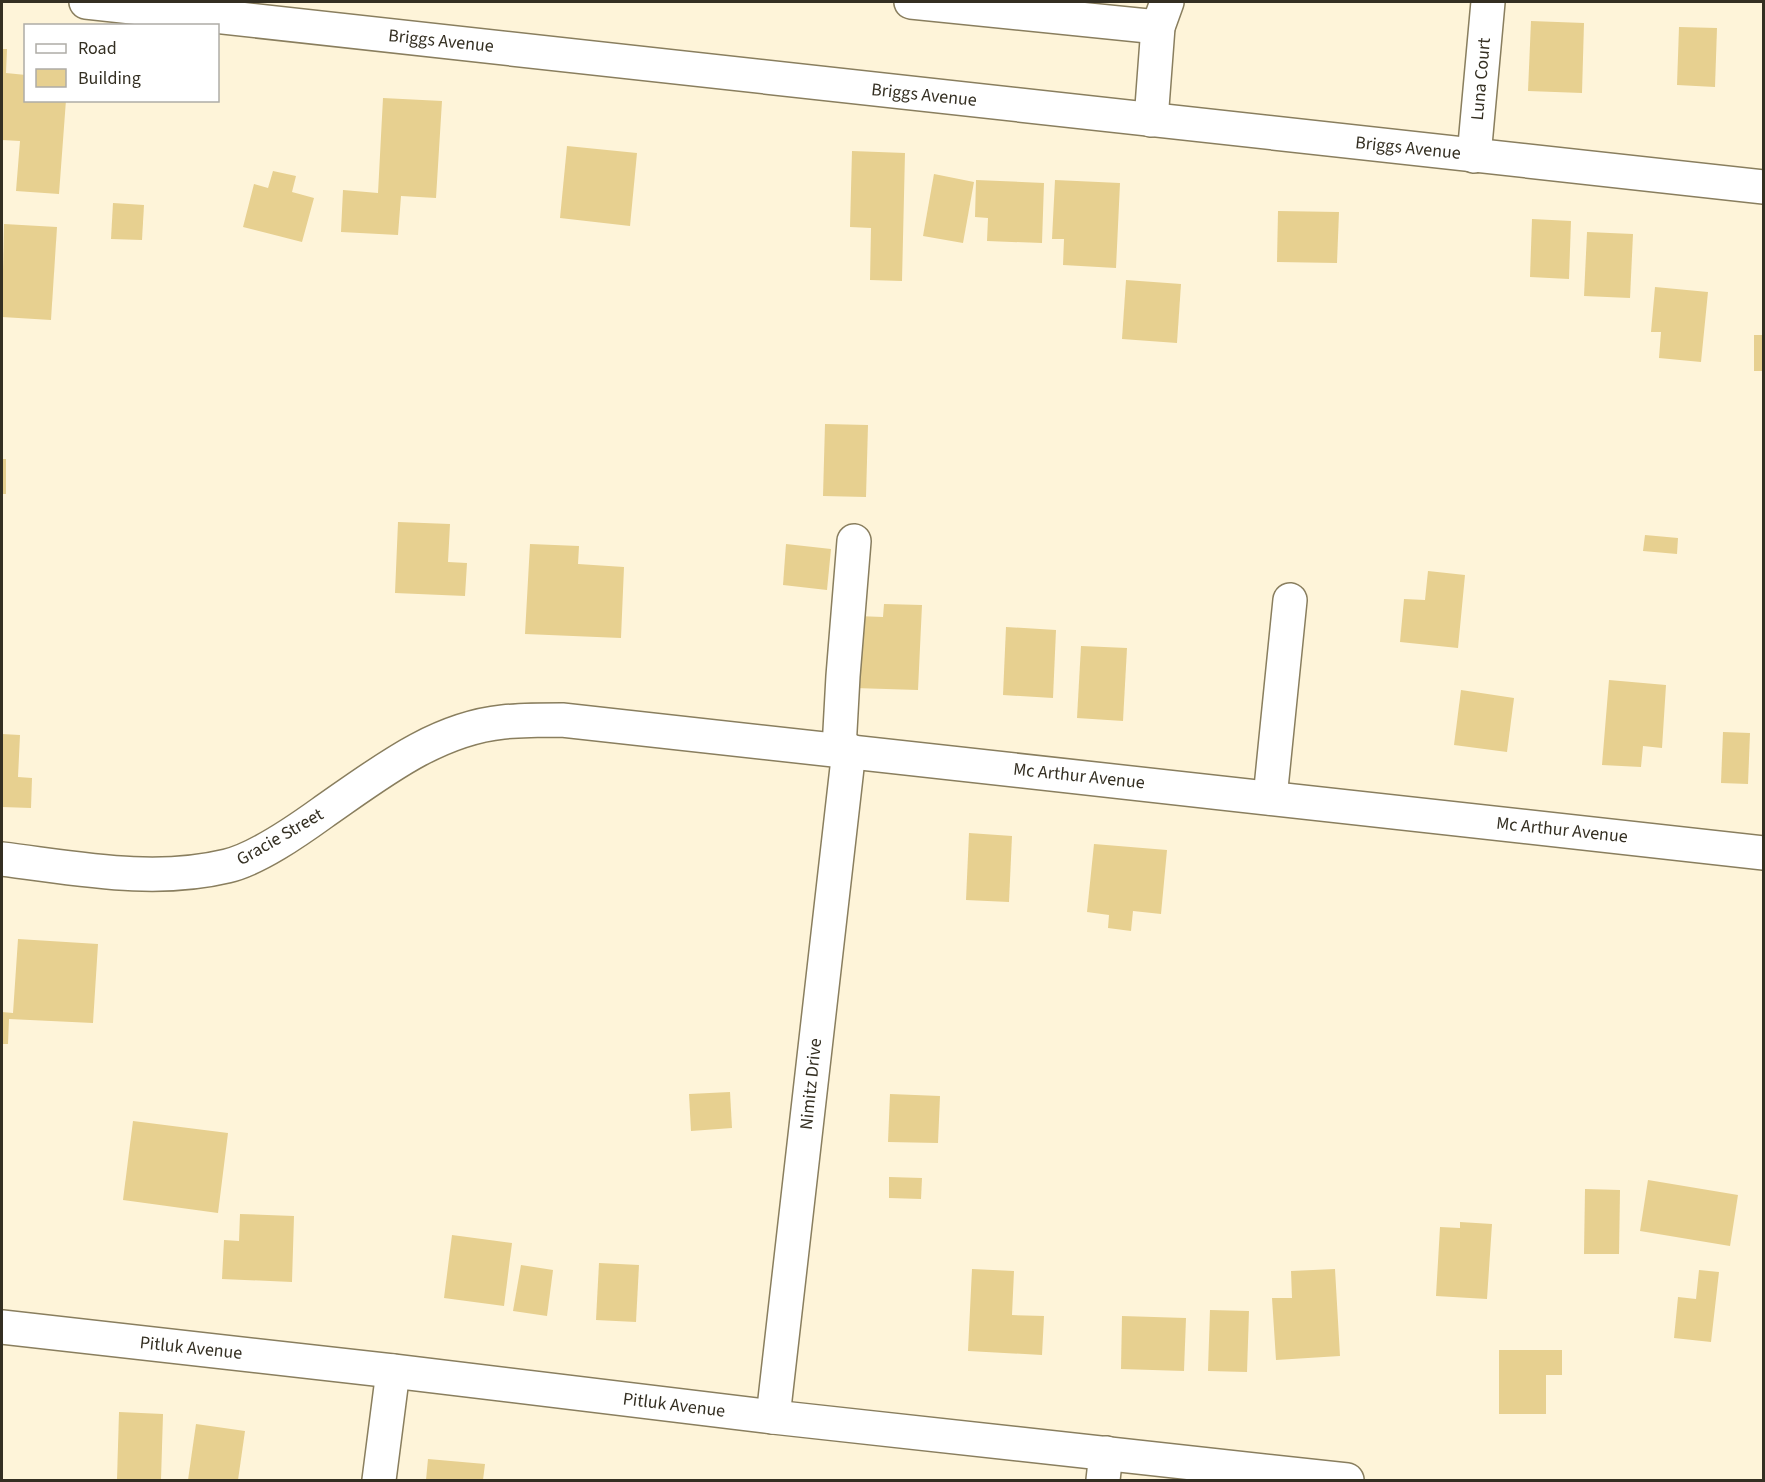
<svg xmlns="http://www.w3.org/2000/svg" width="1765" height="1482" font-family="'Source Sans 3',sans-serif">
<rect width="100%" height="100%" fill="#fef4d9"/>
<!-- building -->
<g fill="#e7d090">
<polygon points="1531,21 1584,23 1582,93 1528,91"/>
<polygon points="1679,27 1717,28 1715,87 1677,85"/>
<polygon points="2,49 7,49 6,73 26,75 26,100 66,100 59,194 16,191 20,141 2,140"/>
<polygon points="383,98 442,101 436,198 401,196 398,235 341,232 343,190 378,193"/>
<polygon points="567,146 637,153 630,226 560,218"/>
<polygon points="852,151 905,153 902,281 870,280 871,228 850,227"/>
<polygon points="273,171 296,176 292,192 314,198 302,242 243,227 254,184 268,188"/>
<polygon points="934,174 974,182 963,243 923,236"/>
<polygon points="976,180 1044,183 1042,243 987,241 988,218 975,217"/>
<polygon points="1055,180 1120,183 1116,268 1063,265 1064,239 1052,239"/>
<polygon points="113,203 144,205 142,240 111,239"/>
<polygon points="1278,211 1339,212 1337,263 1277,262"/>
<polygon points="1532,219 1571,221 1569,279 1530,277"/>
<polygon points="4,224 57,227 51,320 2,317"/>
<polygon points="1587,232 1633,234 1630,298 1584,296"/>
<polygon points="1126,280 1181,284 1177,343 1122,339"/>
<polygon points="1655,287 1708,292 1701,362 1659,358 1661,332 1651,332"/>
<rect x="1754" y="335" width="10" height="36"/>
<polygon points="825,424 868,425 866,497 823,496"/>
<rect x="2" y="459" width="4" height="35"/>
<polygon points="398,522 450,524 448,562 467,563 465,596 395,593"/>
<polygon points="1645,535 1678,538 1677,554 1643,551"/>
<polygon points="530,544 579,546 578,564 624,567 621,638 525,634"/>
<polygon points="786,544 831,549 827,590 783,585"/>
<polygon points="1428,571 1465,575 1458,648 1400,642 1404,599 1425,600"/>
<polygon points="884,604 922,605 918,690 854,688 857,616 883,617"/>
<polygon points="1006,627 1056,630 1053,698 1003,695"/>
<polygon points="1081,646 1127,648 1123,721 1077,718"/>
<polygon points="1609,680 1666,685 1662,748 1643,746 1641,767 1602,765"/>
<polygon points="1461,690 1514,698 1507,752 1454,745"/>
<polygon points="1723,732 1750,733 1748,784 1721,783"/>
<polygon points="2,734 20,735 18,777 32,778 31,808 2,807"/>
<polygon points="969,833 1012,836 1009,902 966,900"/>
<polygon points="1094,844 1167,850 1161,914 1133,911 1131,931 1108,928 1109,915 1087,912"/>
<polygon points="18,939 98,944 93,1023 9,1019 8,1044 2,1044 2,1012 13,1013"/>
<polygon points="730,1092 732,1128 691,1131 689,1094"/>
<polygon points="890,1094 940,1096 938,1143 888,1142"/>
<polygon points="133,1121 228,1133 218,1213 123,1200"/>
<polygon points="889,1177 922,1178 921,1199 889,1198"/>
<polygon points="1648,1180 1738,1195 1730,1246 1640,1231"/>
<polygon points="1585,1189 1620,1190 1619,1254 1584,1254"/>
<polygon points="240,1214 294,1216 292,1282 222,1279 224,1240 239,1241"/>
<polygon points="1460,1222 1492,1224 1487,1299 1436,1296 1440,1227 1460,1228"/>
<polygon points="452,1235 512,1243 504,1306 444,1298"/>
<polygon points="599,1263 639,1265 636,1322 596,1320"/>
<polygon points="521,1265 553,1270 547,1316 513,1311"/>
<polygon points="972,1269 1014,1271 1012,1315 1044,1316 1042,1355 968,1351"/>
<polygon points="1335,1269 1340,1356 1276,1360 1272,1298 1292,1298 1291,1271"/>
<polygon points="1699,1270 1719,1272 1711,1342 1674,1338 1678,1297 1696,1299"/>
<polygon points="1210,1310 1249,1311 1247,1372 1208,1371"/>
<polygon points="1122,1316 1186,1318 1184,1371 1121,1369"/>
<polygon points="1499,1350 1562,1350 1562,1375 1546,1375 1546,1414 1499,1414"/>
<polygon points="119,1412 163,1414 161,1480 117,1480"/>
<polygon points="196,1424 245,1431 238,1480 188,1480"/>
<polygon points="428,1459 485,1464 483,1480 426,1480"/>
</g>
<g fill="none" stroke-linecap="round" stroke-linejoin="round">
<defs>
<g id="minor">
<polyline points="86,2 1764,187"/>
<polyline points="911,2 1158,27"/>
<polyline points="1151,120 1158,27 1167,2"/>
<polyline points="1474,156 1488,2"/>
<polyline points="839,749 843,676 854,541"/>
<polyline points="1270,798 1290,600"/>
<path d="M2,859C76,868 153,884 227,866C257,859 297,831 322,813C377,775 434,729 503,722C522,720 543,720 562,720L1764,853"/>
<polyline points="2,1327 393,1371 773,1417 1347,1480"/>
<polyline points="773,1417 849,750"/>
<polyline points="379,1480 393,1371"/>
<polyline points="1103,1480 1106,1453"/>
</g>
</defs>
<!-- minor casing -->
<use href="#minor" stroke="#897e5e" stroke-width="36"/>
<!-- minor -->
<use href="#minor" stroke="#fff" stroke-width="33"/>
</g>
<g text-anchor="middle" dominant-baseline="central" stroke-width="4.5" stroke-linejoin="round" paint-order="stroke">
<!-- street labels -->
<g font-size="18" fill="#342f22" stroke="#fff">
<text transform="translate(441 41) rotate(6)">Briggs Avenue</text>
<text transform="translate(1481 79) rotate(-85)">Luna Court</text>
<text transform="translate(924 95) rotate(6)">Briggs Avenue</text>
<text transform="translate(1408 148) rotate(6)">Briggs Avenue</text>
<text transform="translate(1079 776) rotate(6)">Mc Arthur Avenue</text>
<text transform="translate(1562 830) rotate(6)">Mc Arthur Avenue</text>
<text transform="translate(280 837) rotate(-30)">Gracie Street</text>
<text transform="translate(811 1084) rotate(-84)">Nimitz Drive</text>
<text transform="translate(191 1348) rotate(6)">Pitluk Avenue</text>
<text transform="translate(674 1405) rotate(7)">Pitluk Avenue</text>
</g>
</g>
<!-- border -->
<rect width="1765" height="1482" fill="none" stroke="#342f22" stroke-width="6"/>
<!-- legend -->
<rect x="24" y="24" width="195" height="78" fill="#ffffff" stroke="#aeaca7" stroke-width="1.5"/>
<rect x="36" y="44" width="30" height="9" fill="#ffffff" stroke="#aeaca7" stroke-width="1.5"/>
<text x="78" y="54" font-size="18" fill="#342f22">Road</text>
<rect x="36" y="69" width="30" height="18" fill="#e7d090" stroke="#aeaca7" stroke-width="1.5"/>
<text x="78" y="84" font-size="18" fill="#342f22">Building</text>
</svg>
